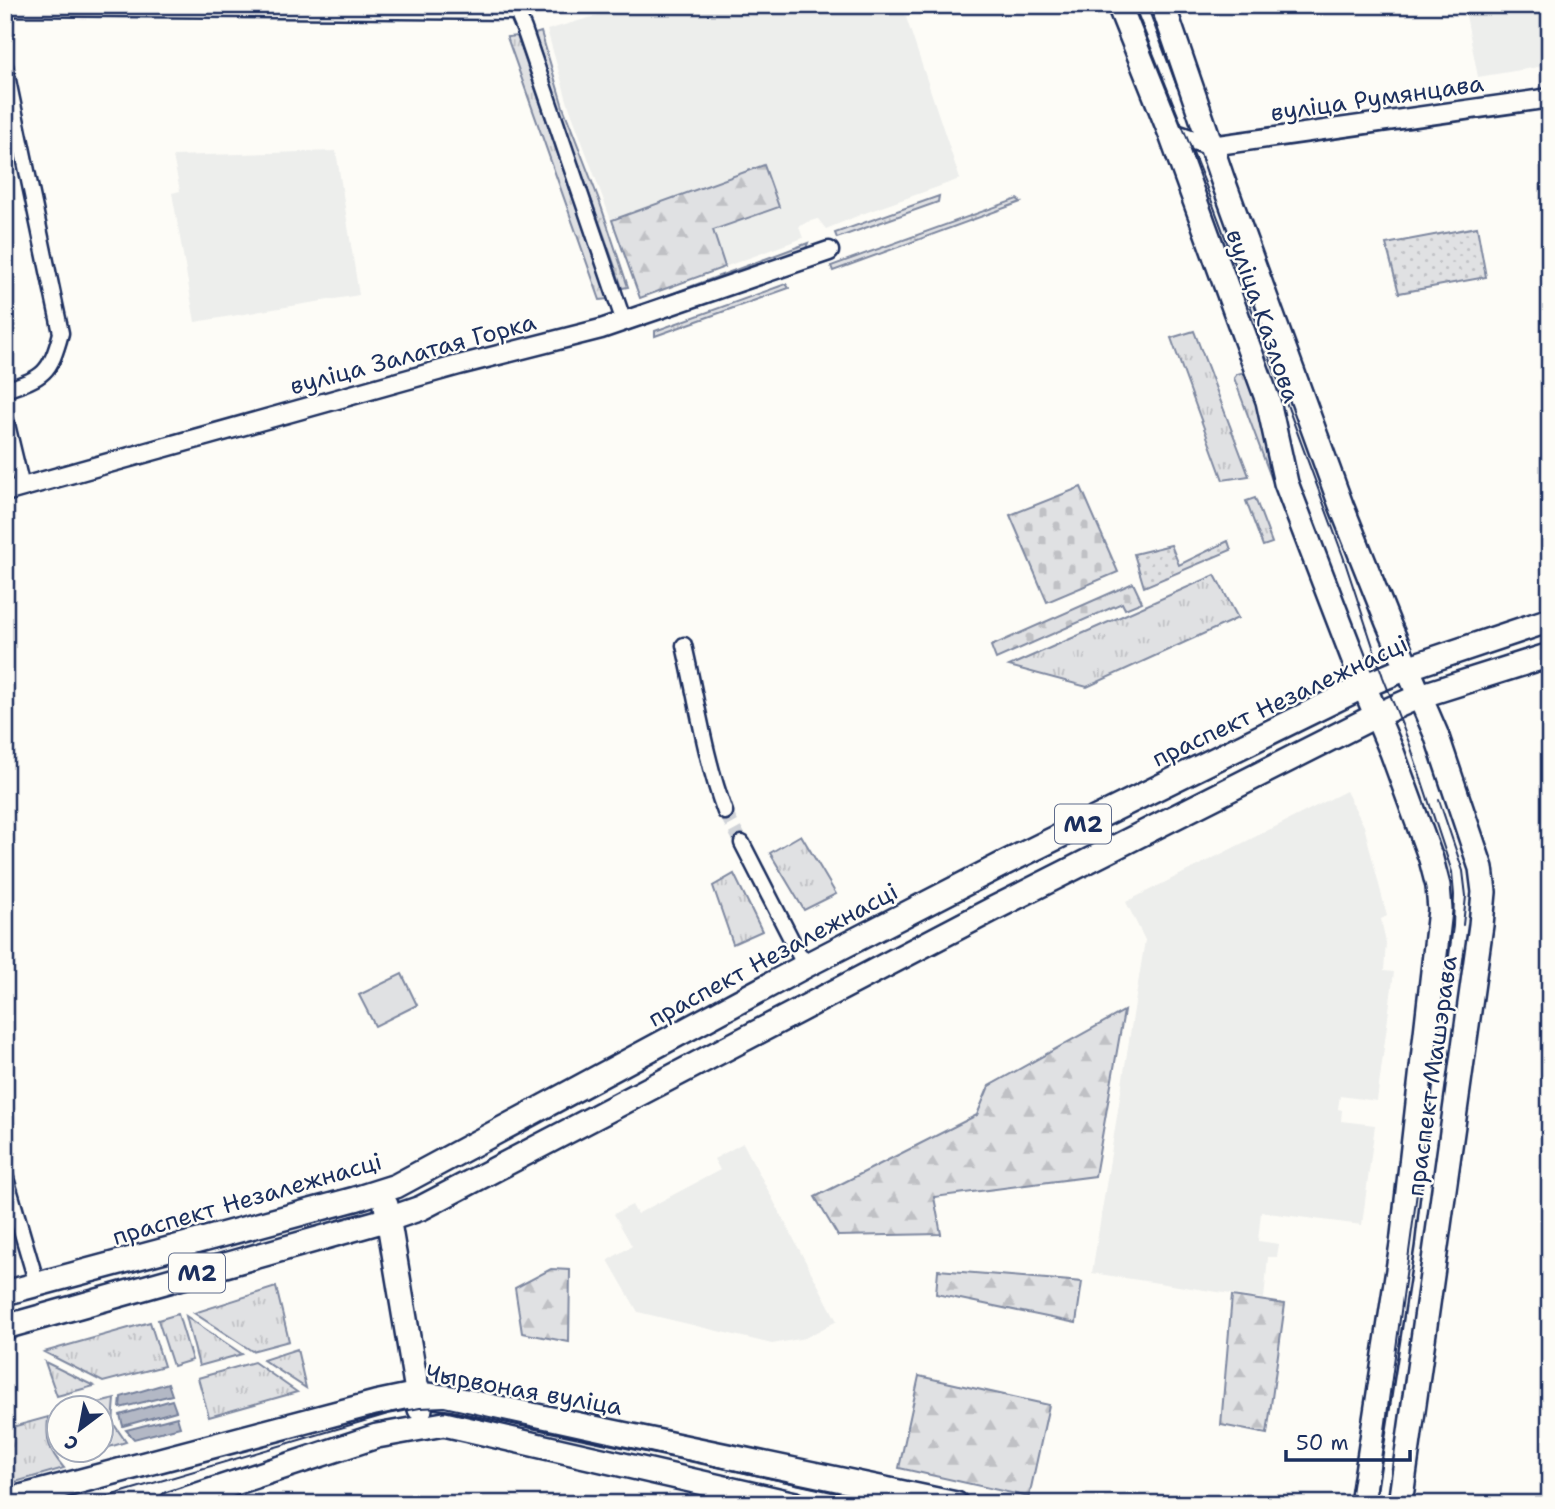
<svg xmlns="http://www.w3.org/2000/svg" width="1555" height="1509" font-family="'Shantell Sans',sans-serif">
<defs>
<pattern id="grass-tufts" width="24" height="20" patternUnits="userSpaceOnUse" patternTransform="scale(1.75)"><rect width="24" height="20" fill="#e0e1e3"/><path d="M3 7l-1-3M5 7V3M7 7l1-3M15 17l-1-3M17 17v-4M19 17l1-3" fill="none" stroke="#c0c1c5"/></pattern>
<pattern id="forest-firs" width="22" height="20" patternUnits="userSpaceOnUse" patternTransform="scale(1.75)"><rect width="22" height="20" fill="#e0e1e3"/><path d="M5 1l3.5 6h-7zM16 11l3.5 6h-7z" fill="#c0c1c5"/></pattern>
<pattern id="cemetery-stones" width="16" height="16" patternUnits="userSpaceOnUse" patternTransform="scale(1.75)"><rect width="16" height="16" fill="#e0e1e3"/><path d="M2 7V4a2 2 0 0 1 4 0v3zM10 15v-3a2 2 0 0 1 4 0v3z" fill="#c0c1c5"/></pattern>
<pattern id="park-dots" width="8" height="8" patternUnits="userSpaceOnUse" patternTransform="scale(1.75)"><rect width="8" height="8" fill="#e0e1e3"/><path d="M2 2h.1M6 6h.1" fill="none" stroke="#c0c1c5" stroke-width="1.8" stroke-linecap="round"/></pattern>
</defs>
<rect width="100%" height="100%" fill="#fdfcf7"/>
<filter id="ink" filterUnits="userSpaceOnUse"><feTurbulence type="fractalNoise" baseFrequency=".0143" numOctaves="2"/><feDisplacementMap in="SourceGraphic" scale="14" xChannelSelector="R" yChannelSelector="G"/><feConvolveMatrix kernelMatrix="1 2 1 2 8 2 1 2 1" color-interpolation-filters="sRGB"/></filter>
<g filter="url(#ink)">
<!-- built -->
<g fill="#edeeec">
<polygon points="634,5 902,5 960,179 862,214 826,229 818,219 807,222 799,227 803,238 640,298 568,104 547,30"/>
<polygon points="1464,5 1550,5 1550,65 1478,77"/>
<polygon points="336,151 359,295 195,322 172,193 180,191 173,156"/>
<polygon points="1346,791 1364,826 1387,916 1381,919 1386,943 1384,971 1394,972 1377,1101 1340,1096 1338,1109 1342,1110 1341,1121 1375,1125 1362,1225 1261,1212 1258,1241 1279,1244 1277,1257 1268,1257 1264,1299 1092,1273 1145,940 1126,902"/>
<polygon points="743,1143 837,1321 805,1338 772,1344 638,1312 608,1260 632,1246 614,1214 632,1205 637,1214 720,1170 714,1159"/>
</g>
<!-- grass -->
<g fill="url(#grass-tufts)" stroke="#7e88a0" stroke-width="2">
<path d="M541,32L563,107L599,200L628,287L622,288C594,203 561,120 535,34Z"/>
<polygon points="517,36 608,299 600,300 507,37"/>
<polygon points="939,196 938,202 837,238 835,233"/>
<polygon points="1017,199 1021,202 833,271 831,266"/>
<polygon points="808,243 804,253 645,308 644,304"/>
<polygon points="786,284 789,288 655,336 655,331"/>
<polygon points="1194,331 1249,476 1223,480 1171,338"/>
<polygon points="1248,371 1265,419 1275,479 1272,480 1234,378 1237,374"/>
<polygon points="1255,498 1272,543 1263,546 1246,501"/>
<polygon points="1215,575 1238,618 1087,687 1009,666"/>
<polygon points="801,835 836,894 804,910 770,853"/>
<polygon points="734,874 762,931 733,944 713,886"/>
<polygon points="276,1287 289,1341 252,1351 194,1313"/>
<polygon points="178,1314 192,1360 173,1366 158,1320"/>
<polygon points="186,1316 242,1354 199,1366"/>
<polygon points="150,1322 164,1366 103,1382 44,1352"/>
<polygon points="297,1349 306,1388 263,1360"/>
<polygon points="45,1362 94,1386 57,1396"/>
<polygon points="254,1362 297,1392 209,1417 198,1378"/>
<path d="M115,1399L113,1423L126,1442L70,1459C56,1446 48,1432 59,1414L60,1450H102V1408L81,1407Z"/>
<path d="M48,1417C46,1441 48,1449 64,1468L5,1485V1429Z"/>
</g>
<!-- forest -->
<g fill="url(#forest-firs)" stroke="#7e88a0" stroke-width="2">
<polygon points="764,165 779,207 713,230 725,267 640,298 612,220"/>
<polygon points="1124,1011 1095,1176 934,1197 941,1234 838,1236 815,1197 977,1115 989,1086"/>
<polygon points="551,1269 570,1270 569,1342 522,1333 515,1288"/>
<polygon points="938,1270 1082,1282 1076,1323 936,1294"/>
<polygon points="1232,1296 1285,1304 1267,1434 1221,1425"/>
<polygon points="919,1376 1049,1405 1029,1497 899,1468"/>
</g>
<!-- cemetery -->
<g fill="url(#cemetery-stones)" stroke="#7e88a0" stroke-width="2">
<polygon points="1081,487 1118,572 1047,602 1010,515"/>
<polygon points="1133,583 1142,602 1125,609 1122,603 996,659 991,646"/>
</g>
<!-- park -->
<g fill="url(#park-dots)" stroke="#7e88a0" stroke-width="2">
<polygon points="1477,227 1486,277 1399,293 1386,244"/>
<polygon points="1228,541 1231,550 1144,587 1134,554 1171,545 1179,565"/>
</g>
<!-- garden -->
<polygon fill="#e0e1e3" stroke="#7e88a0" stroke-width="2" points="402,974 417,1005 375,1026 359,995"/>
<!-- water -->
<g fill="#b3b8c5" stroke="#76819c" stroke-width="2">
<polygon points="168,1383 172,1395 120,1408 121,1397"/>
<polygon points="172,1400 176,1411 123,1426 120,1415"/>
<polygon points="177,1417 180,1427 134,1439 126,1430"/>
</g>
<g fill="none" stroke-linecap="round" stroke-linejoin="round">
<!-- minor-tunnel -->
<polyline stroke="#d0d3d8" stroke-width="14" stroke-dasharray="14 7" stroke-linecap="butt" points="725,812 742,843"/>
<defs>
<g id="minor">
<polyline points="514,5 524,29 624,322"/>
<polyline points="5,11 14,8 517,12 541,5"/>
<path d="M5,66L61,333C50,374 44,377 5,390"/>
<polyline points="5,416 22,487"/>
<path d="M684,645C697,701 705,759 725,812"/>
<polyline points="742,843 805,966"/>
<polyline points="5,1175 37,1284"/>
</g>
<g id="tertiary">
<polyline points="1170,132 1211,146 1550,98"/>
<polyline points="5,492 459,365 601,329 829,251"/>
</g>
<g id="primary">
<polyline points="1119,5 1170,132 1268,401 1286,483 1364,686 1392,752 1431,859 1438,886 1440,910 1402,1244 1362,1504"/>
<polyline points="1163,5 1222,178 1341,505 1388,623 1436,734 1481,868 1484,892 1481,925 1400,1504"/>
<polyline points="386,1205 420,1409"/>
<polyline points="5,1293 355,1199 396,1186 805,966 1005,863 1364,686 1407,668 1550,620"/>
<polyline points="5,1327 389,1219 421,1208 995,908 1377,715 1420,696 1550,655"/>
<polyline points="5,1501 375,1403 418,1394 451,1398 956,1504"/>
<polyline points="171,1504 377,1436 444,1424 795,1504"/>
</g>
</defs>
<!-- minor casing -->
<use href="#minor" stroke="#1b2f5e" stroke-width="19"/>
<!-- tertiary casing -->
<use href="#tertiary" stroke="#1b2f5e" stroke-width="23"/>
<!-- primary casing -->
<use href="#primary" stroke="#1b2f5e" stroke-width="28"/>
<!-- minor -->
<use href="#minor" stroke="#fdfcf7" stroke-width="14"/>
<!-- tertiary -->
<use href="#tertiary" stroke="#fdfcf7" stroke-width="18"/>
<!-- primary -->
<use href="#primary" stroke="#fdfcf7" stroke-width="23"/>
<!-- tram -->
<g stroke="#1b2f5e" stroke-width="2">
<polyline points="1134,5 1205,183 1343,556 1383,677 1410,745 1452,872 1454,895 1453,926 1375,1504"/>
<polyline points="1147,5 1177,87"/>
<polyline points="1439,800 1463,871 1466,896 1463,925"/>
<polyline points="82,1504 388,1414 420,1408 444,1407 887,1504"/>
</g>
</g>
</g>
<g text-anchor="middle" dominant-baseline="central" stroke-width="5" stroke-linejoin="round" paint-order="stroke">
<!-- shield labels -->
<g fill="#fdfcf7" stroke="#5f6c8c" stroke-width="2">
<rect x="1055" y="804.5" width="56" height="39" rx="5"/>
<rect x="169" y="1253.5" width="56" height="39" rx="5"/>
</g>
<g font-size="23" font-weight="bold" fill="#1b2f5e">
<text x="1083" y="824">М2</text>
<text x="197" y="1273">М2</text>
</g>
<!-- street labels -->
<g font-size="24" fill="#1b2f5e" stroke="#fdfcf7">
<text transform="translate(1377 98) rotate(-8)">вуліца Румянцава</text>
<text transform="translate(1263 316) rotate(71)">вуліца Казлова</text>
<text transform="translate(413 354) rotate(-15)">вуліца Залатая Горка</text>
<text transform="translate(1280 701) rotate(-25)">праспект Незалежнасці</text>
<text transform="translate(773 955) rotate(-28)">праспект Незалежнасці</text>
<text transform="translate(1432 1076) rotate(-82)">праспект Машэрава</text>
<text transform="translate(247 1199) rotate(-16)">праспект Незалежнасці</text>
<text transform="translate(524 1390) rotate(10)">Чырвоная вуліца</text>
</g>
</g>
<!-- margin -->
<rect width="1555" height="1509" fill="none" stroke="#fdfcf7" stroke-width="28"/>
<rect x="14" y="14" width="1527" height="1481" fill="none" stroke="#1b2f5e" stroke-width="2.5" filter="url(#ink)"/>
<!-- north arrow -->
<g transform="translate(80 1429) rotate(212)"><circle r="33" fill="#fdfcf7" stroke="#a3aaba" stroke-width="2"/>
<path d="M0-5L12 26L0 18L-12 26Z" fill="#1b2f5e"/>
<text y="-10" font-size="19" font-weight="bold" text-anchor="middle" fill="#1b2f5e">С</text>
</g>
<!-- scale -->
<path d="M1286 1450v10h124v-10" fill="none" stroke="#1b2f5e" stroke-width="3.5"/>
<text x="1296" y="1450" font-size="21" fill="#1b2f5e" stroke="#fdfcf7" stroke-width="5" paint-order="stroke">50 m</text>
</svg>
